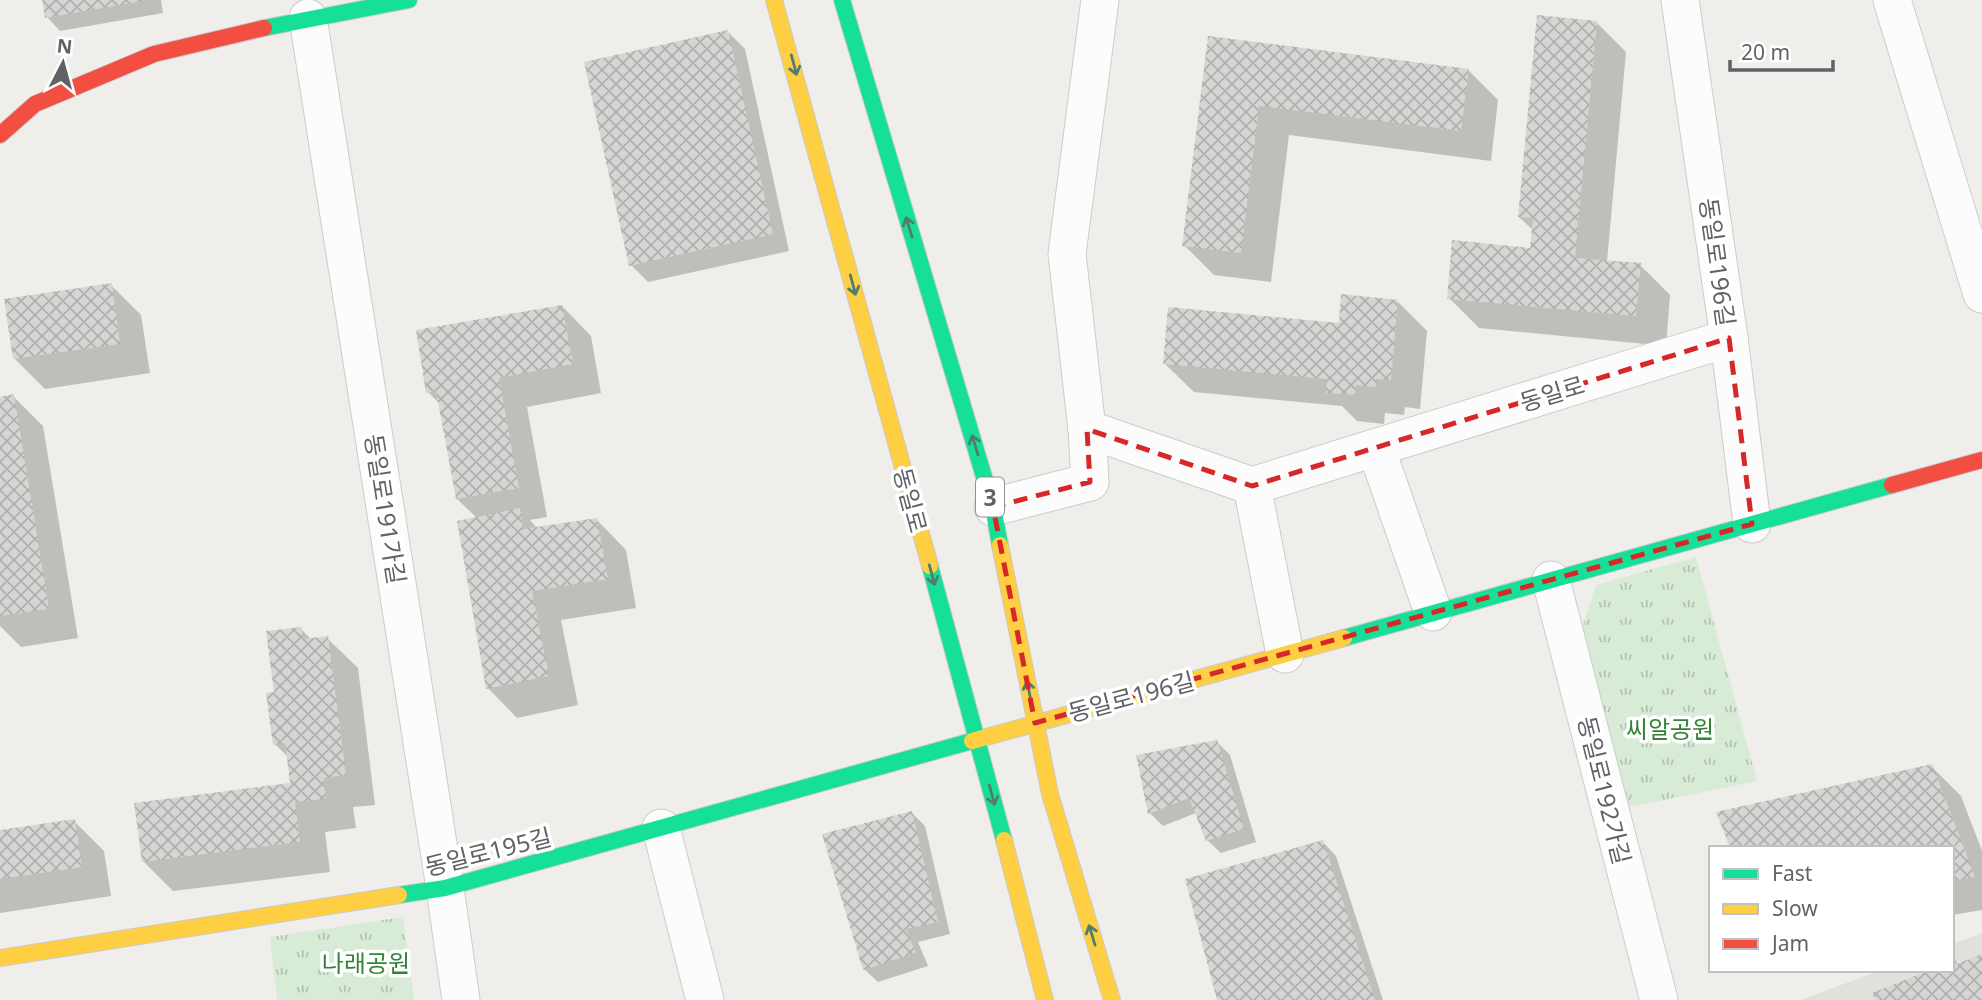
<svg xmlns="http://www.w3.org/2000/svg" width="1982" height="1000" font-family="'Noto Sans','Noto Sans KR',sans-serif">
<defs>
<pattern id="park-tufts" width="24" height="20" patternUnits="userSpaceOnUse" patternTransform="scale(1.75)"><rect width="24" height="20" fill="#d8ebd6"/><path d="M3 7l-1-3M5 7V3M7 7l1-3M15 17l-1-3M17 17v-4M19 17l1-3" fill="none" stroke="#b2c2b1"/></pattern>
<pattern id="building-cross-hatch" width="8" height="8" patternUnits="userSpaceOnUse" patternTransform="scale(1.75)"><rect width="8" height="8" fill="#d6d5d3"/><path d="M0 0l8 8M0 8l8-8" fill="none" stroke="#b1b0af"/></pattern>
</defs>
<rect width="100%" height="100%" fill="#efeeea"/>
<!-- education -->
<polygon fill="#e2e0da" points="1982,933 1982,1000 1801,1000 1881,970 1952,970 1952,944"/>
<!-- park -->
<g fill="url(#park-tufts)">
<polygon points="1696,557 1757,781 1619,809 1578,641 1596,585"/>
<polygon points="403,917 414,1000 277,1000 270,937"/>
</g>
<!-- shadow -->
<g fill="#0003">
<polygon points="44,0 161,0 163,13 60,31 47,17"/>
<polygon points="1596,22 1626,52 1607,262 1640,265 1670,295 1666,346 1479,328 1449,298 1532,250 1533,230 1519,217"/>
<polygon points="728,32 745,49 789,251 648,282 631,265"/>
<polygon points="1210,38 1468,70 1498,100 1491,161 1289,135 1271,282 1214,275 1184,245"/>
<polygon points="111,285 141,315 150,373 45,389 14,358"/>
<polygon points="1398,302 1427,331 1420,409 1405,407 1404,415 1385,413 1384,424 1357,421 1342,406 1194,392 1164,363 1340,325"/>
<polygon points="562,306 591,336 601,393 527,407 547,517 530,520 538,529 597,520 626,550 636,608 561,620 578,705 517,718 488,688 477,518 457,499 441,405 428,392"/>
<polygon points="13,396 43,426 78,638 21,647 0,626 0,398"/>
<polygon points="301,629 312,640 327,638 358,668 375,805 353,807 356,828 325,832 330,872 173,891 143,861 292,784 289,758 275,744 276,694"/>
<polygon points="1216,741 1230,755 1256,842 1221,853 1207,840 1196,813 1163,826 1150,813"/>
<polygon points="1931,766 1961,796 1982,851 1982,910 1952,915 1952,848"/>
<polygon points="912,813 925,826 950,934 918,942 928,966 878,982 864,969"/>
<polygon points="74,821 104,851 111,896 0,913 0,831"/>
<polygon points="1323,842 1336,856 1383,1000 1219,1000"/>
</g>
<!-- building -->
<g fill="url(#building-cross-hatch)">
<polygon points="42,0 143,0 143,1 45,18"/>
<polygon points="1537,15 1597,21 1575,258 1641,263 1636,316 1447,299 1452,240 1530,248 1533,218 1518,217"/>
<polygon points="728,30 773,234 629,266 584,62"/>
<polygon points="1208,36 1469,69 1461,131 1259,106 1241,253 1182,246"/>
<polygon points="112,283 120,344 13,359 4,299"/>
<polygon points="1341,294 1398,300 1391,380 1376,379 1376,387 1356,385 1356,395 1326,393 1327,379 1163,364 1168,307 1339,323"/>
<polygon points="562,305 573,364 499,378 519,488 456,499 436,391 426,393 416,330"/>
<polygon points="14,394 49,609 0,616 0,397"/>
<polygon points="520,508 523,529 597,518 608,579 532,591 549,676 486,689 457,521"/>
<polygon points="302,627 303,639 328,636 346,775 324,778 326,799 295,802 300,842 142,862 134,803 290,783 285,743 273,745 266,693 274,692 266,631"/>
<polygon points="1217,740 1244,829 1206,841 1189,798 1148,814 1136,755"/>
<polygon points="1932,764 1975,877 1952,881 1952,848 1730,848 1716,812"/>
<polygon points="912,811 938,922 906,929 916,953 863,970 822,834"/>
<polygon points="75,819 82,867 0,879 0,830"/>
<polygon points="1323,840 1375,1000 1217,1000 1185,879"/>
<polygon points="1982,954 1982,1000 1875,1000 1872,993 1930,970 1952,970 1952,961 1956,960 1957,964"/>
</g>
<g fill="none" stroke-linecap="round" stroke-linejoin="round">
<defs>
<g id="street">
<polyline points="1100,0 1067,254 1087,429 1252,486 1729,338"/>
<polyline points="1680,0 1729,338 1752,524"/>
<polyline points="1892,0 1982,294"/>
<polyline points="308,18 445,888 461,1000"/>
<polyline points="1376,448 1433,612"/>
<polyline points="1252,486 1285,654"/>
<polyline points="993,507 1090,482 1087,429"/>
<polyline points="1551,580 1659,1000"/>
<polyline points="661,828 705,1000"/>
</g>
<g id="fast">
<polyline points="842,0 993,507 1000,545"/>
<polyline points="264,28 409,0"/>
<polyline points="930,566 1004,840"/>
<polyline points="1344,638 1892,485"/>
<polyline points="399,895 445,888 972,741"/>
</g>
<g id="slow">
<polyline points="774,0 930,566"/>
<polyline points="1000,545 1050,794 1112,1000"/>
<polyline points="972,741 1344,638"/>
<polyline points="1004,840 1045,1000"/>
<polyline points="0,958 399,895"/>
</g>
<g id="jam">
<polyline points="0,135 35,104 154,54 264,28"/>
<polyline points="1892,485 1982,460"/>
</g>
</defs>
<!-- street casing -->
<use href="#street" stroke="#cbcccc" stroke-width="39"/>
<!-- fast casing -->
<use href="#fast" stroke="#cacacb" stroke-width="18"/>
<!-- slow casing -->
<use href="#slow" stroke="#cacacb" stroke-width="18"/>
<!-- jam casing -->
<use href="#jam" stroke="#cacacb" stroke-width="18"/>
<!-- street -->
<use href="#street" stroke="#fdfcfc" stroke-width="37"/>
<!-- fast -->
<use href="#fast" stroke="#16e098" stroke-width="16"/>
<!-- slow -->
<use href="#slow" stroke="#ffcf43" stroke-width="16"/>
<!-- jam -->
<use href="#jam" stroke="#f24e42" stroke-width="16"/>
</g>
<!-- one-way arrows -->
<defs><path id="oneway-shaft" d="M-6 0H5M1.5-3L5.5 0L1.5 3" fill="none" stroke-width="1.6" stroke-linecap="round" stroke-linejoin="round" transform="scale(1.75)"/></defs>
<g stroke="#507c72">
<use href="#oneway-shaft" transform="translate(794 65) rotate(75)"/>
<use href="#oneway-shaft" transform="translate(909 227) rotate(-107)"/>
<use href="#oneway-shaft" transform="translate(853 285) rotate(75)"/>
<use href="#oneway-shaft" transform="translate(975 445) rotate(-107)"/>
<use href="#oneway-shaft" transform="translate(932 575) rotate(75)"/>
<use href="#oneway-shaft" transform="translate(1029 691) rotate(-101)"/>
<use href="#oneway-shaft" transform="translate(992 795) rotate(75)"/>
<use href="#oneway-shaft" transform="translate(1092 935) rotate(-107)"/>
</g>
<!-- marked area -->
<path fill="none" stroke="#d62828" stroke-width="5" stroke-dasharray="14 9" stroke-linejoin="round" d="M1729,338L1752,524L1035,723L993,507L1090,482L1087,429L1252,486Z"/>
<g text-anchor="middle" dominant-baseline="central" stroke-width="7" stroke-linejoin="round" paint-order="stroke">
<!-- shield labels -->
<rect fill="#fff" stroke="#8f9295" stroke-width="2" x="976" y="477.5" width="28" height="39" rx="5"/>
<g font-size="23" font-weight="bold" fill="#5f6368">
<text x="990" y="497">3</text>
</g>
<!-- street labels -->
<g font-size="24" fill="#5f6368" stroke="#fff">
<text transform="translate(1718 262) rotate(82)">동일로196길</text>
<text transform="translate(1552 393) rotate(-17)">동일로</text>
<text transform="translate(911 500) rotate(75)">동일로</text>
<text transform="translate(386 509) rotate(81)">동일로191가길</text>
<text transform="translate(1131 696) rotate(-15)">동일로196길</text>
<text transform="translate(1605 790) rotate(76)">동일로192가길</text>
<text transform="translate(488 851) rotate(-14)">동일로195길</text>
</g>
<!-- park labels -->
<g font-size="24" fill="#348238" stroke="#fff">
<text x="1670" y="728">씨알공원</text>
<text x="366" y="962">나래공원</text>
</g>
</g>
<!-- legend -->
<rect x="1709" y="846" width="245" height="126" fill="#ffffff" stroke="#bfc1c3" stroke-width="2"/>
<rect x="1723" y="869" width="35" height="10" fill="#16e098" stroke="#bfc1c3" stroke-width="2"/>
<text x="1772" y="881" font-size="21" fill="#5f6368">Fast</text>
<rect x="1723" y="904" width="35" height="10" fill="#ffcf43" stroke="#bfc1c3" stroke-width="2"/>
<text x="1772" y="916" font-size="21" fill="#5f6368">Slow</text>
<rect x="1723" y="939" width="35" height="10" fill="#f24e42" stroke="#bfc1c3" stroke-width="2"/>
<text x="1772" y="951" font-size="21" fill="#5f6368">Jam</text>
<!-- north arrow -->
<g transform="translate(63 63) rotate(6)" stroke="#ffffff" stroke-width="5" paint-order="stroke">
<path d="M0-5L12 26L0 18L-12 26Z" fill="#5f6368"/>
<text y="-10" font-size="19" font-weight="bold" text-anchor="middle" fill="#5f6368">N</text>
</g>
<!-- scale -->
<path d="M1730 60v10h103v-10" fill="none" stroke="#5f6368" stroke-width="3.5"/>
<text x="1741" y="60" font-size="21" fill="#5f6368" stroke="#ffffff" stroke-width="5" paint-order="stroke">20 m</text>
</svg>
